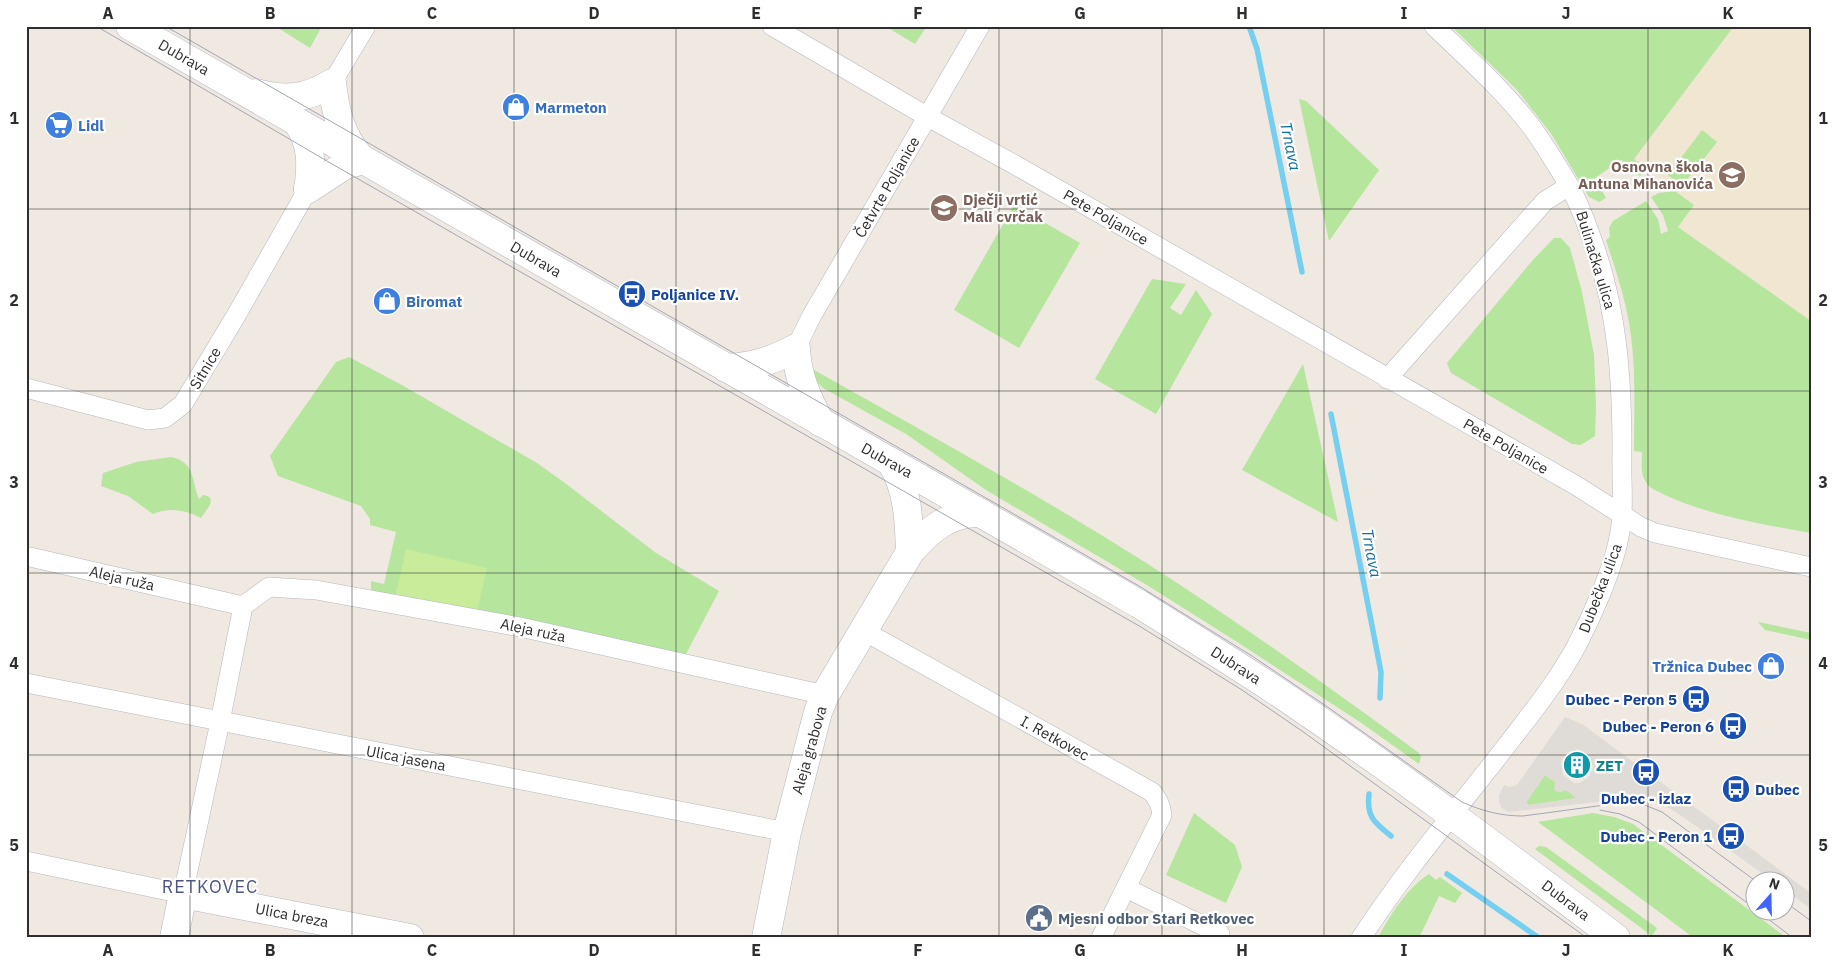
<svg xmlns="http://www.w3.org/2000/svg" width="1837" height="964" font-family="'IBM Plex Sans',sans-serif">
<rect width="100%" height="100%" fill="#efe9e1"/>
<!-- education -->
<polygon fill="#f0e6d1" points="1734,26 1811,26 1811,321 1677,226 1694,205 1634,159"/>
<!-- green -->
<g fill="#b6e59e">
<polygon points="275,26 322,26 310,48"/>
<polygon points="885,26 927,26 915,44"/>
<polygon points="1451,26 1734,26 1634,159 1646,169 1640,176 1621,160 1595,178 1606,198 1599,202 1589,197 1552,135 1517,90"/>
<polygon points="1299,99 1306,101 1379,170 1329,241"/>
<polygon points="1702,130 1717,142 1682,186 1668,175"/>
<path d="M1675,191L1694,205L1678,227L1811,321V533C1761,524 1711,516 1665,495C1658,491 1650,489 1646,482C1640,474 1642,462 1642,452L1634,451C1634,413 1636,374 1631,336C1627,303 1616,271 1606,240L1610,237L1609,228L1613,221L1646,201L1658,219L1661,234L1668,231L1663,215L1651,197L1659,193Z"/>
<polygon points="1014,205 1080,243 1019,348 954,310"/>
<polygon points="1554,238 1561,238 1570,248 1582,292 1594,355 1596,406 1595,436 1581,445 1572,444 1451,373 1447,363 1532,261"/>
<polygon points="1152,279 1186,284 1170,308 1181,315 1196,290 1212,314 1156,414 1095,379"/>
<polygon points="349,357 400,384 537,463 565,483 656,553 719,591 686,654 606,639 396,594 396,599 376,596 371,589 371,581 384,584 396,532 370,525 370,519 361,506 278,476 270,456 336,362"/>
<polygon points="1303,364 1338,522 1242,470"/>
<path d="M807,366C919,429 1032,491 1140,559C1236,620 1328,686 1419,753L1421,757L1419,764L1360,722L1234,640L1150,587L986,490L906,434L823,388L811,376Z"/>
<path d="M171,457C196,462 191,481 199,499L203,495C219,497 206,510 201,518C185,510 169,507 153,514L128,496L101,486L103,473L136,462Z"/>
<polygon points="1758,622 1811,633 1811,640 1765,630"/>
<polygon points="1545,775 1555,782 1560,792 1566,790 1577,798 1529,805 1527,804 1527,801"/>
<polygon points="1194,813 1235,845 1242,867 1226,903 1166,875"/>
<polygon points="1593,813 1614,817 1633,824 1787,938 1694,938 1538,822"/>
<polygon points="1539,846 1546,847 1657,928 1652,936 1535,849"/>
<path d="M1429,874L1436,880L1440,877L1462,893L1455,903L1439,896L1419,938H1378C1390,915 1407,888 1429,874Z"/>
</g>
<!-- pitch -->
<polygon fill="#c9ec9a" points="406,549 487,568 477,611 396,594"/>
<!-- plaza -->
<path fill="#dfdcd8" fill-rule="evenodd" d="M1565,717L1582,724L1811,893V909L1785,890L1784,882L1773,881L1683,817L1661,803L1634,798L1508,812L1502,808L1499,802V795L1504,785L1509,787L1517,785ZM1578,749L1591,758L1593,768L1588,778L1579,783H1574L1563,775L1561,761L1567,753ZM1545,775L1555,782L1554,788L1555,791L1560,792L1566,790L1576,798L1529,805L1527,804V801Z"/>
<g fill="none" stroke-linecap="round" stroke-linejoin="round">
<!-- stream -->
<g stroke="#75cff0" stroke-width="5.5">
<polyline points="1249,26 1257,49 1302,272"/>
<polyline points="1331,414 1381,672 1380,698"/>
<path d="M1369,794C1366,817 1375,823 1391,836"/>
<polyline points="1447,874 1539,938"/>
</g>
<defs>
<g id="street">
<polyline points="772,26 928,117 1017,166 1577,486 1641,527 1655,533 1811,567"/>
<polyline points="332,83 366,26"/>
<polyline points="796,348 811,317 980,26"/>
<polyline points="1387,379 1545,201 1569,186"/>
<polyline points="26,388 148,420 165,418 183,404 237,314 308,189"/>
<polyline points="30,557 243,606"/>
<path d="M864,631L1152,792C1158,800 1161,805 1162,815L1101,938"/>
<polyline points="26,683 787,832"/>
<polyline points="26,861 183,894 220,722 243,606 269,587 316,590 520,627 825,695"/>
<polyline points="1126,888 1220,934 1219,938"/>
<path d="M1361,938C1406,869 1460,806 1511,740C1534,710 1559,679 1577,645C1592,616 1613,569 1619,537C1625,509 1621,481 1622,453C1622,380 1618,314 1594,245C1587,225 1580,205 1570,187C1558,167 1546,147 1533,129C1505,91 1468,59 1434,26"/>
</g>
<g id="secondary">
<path d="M130,26L1139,604C1185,633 1231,661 1276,691C1392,769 1504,853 1616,938"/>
<path d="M256,93C286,101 306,99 332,83C335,110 341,136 359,156"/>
<path d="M297,122C312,142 312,165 308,189"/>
<polyline points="308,189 345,165 364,160"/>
<path d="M726,368C752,367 773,361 796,348C797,375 807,398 820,422"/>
<path d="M891,462C908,489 909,520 910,552"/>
<polyline points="174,938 183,894 410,938"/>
<path d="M766,938L787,832L818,712L825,695L910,552C930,529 950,512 981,513"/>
</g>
</defs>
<!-- street casing -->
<use href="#street" stroke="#b4b7c1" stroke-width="20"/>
<!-- secondary casing -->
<use href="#secondary" stroke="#b4b7c1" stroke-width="29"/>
<!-- street -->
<use href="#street" stroke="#fff" stroke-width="19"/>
<!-- secondary -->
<use href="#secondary" stroke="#fff" stroke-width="28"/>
<!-- tram -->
<g stroke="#a3a6b8" stroke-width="1">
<polyline points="96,26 339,168 1141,627 1242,690 1302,731 1587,938"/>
<path d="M165,26L1139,586L1252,656L1329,708L1462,802C1482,811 1501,816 1523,816L1620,803L1642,804L1662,812L1757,882"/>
<polyline points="1600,810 1620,814 1639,822 1754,908"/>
<polyline points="1784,901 1811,921"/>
<polyline points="1759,912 1793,938"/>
</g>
</g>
<!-- grid -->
<path fill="none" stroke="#2e2e2e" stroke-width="1" stroke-opacity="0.55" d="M190,26V938M352,26V938M514,26V938M676,26V938M838,26V938M999,26V938M1162,26V938M1324,26V938M1485,26V938M1648,26V938M26,209H1811M26,391H1811M26,573H1811M26,755H1811"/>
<!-- icons -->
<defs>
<symbol id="shop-disc" viewBox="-11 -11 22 22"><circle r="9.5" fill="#3f7fe0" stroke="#fff"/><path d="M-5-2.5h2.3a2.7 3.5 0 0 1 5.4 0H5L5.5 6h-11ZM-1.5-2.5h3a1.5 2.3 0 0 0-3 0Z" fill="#fff"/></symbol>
<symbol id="supermarket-disc" viewBox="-11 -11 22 22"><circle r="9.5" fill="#3f7fe0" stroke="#fff"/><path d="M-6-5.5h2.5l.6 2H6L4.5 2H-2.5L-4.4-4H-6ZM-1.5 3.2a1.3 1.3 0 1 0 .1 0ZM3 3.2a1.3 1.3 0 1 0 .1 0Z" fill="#fff"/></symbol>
<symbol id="school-disc" viewBox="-11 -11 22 22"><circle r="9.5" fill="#8d6e63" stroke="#fff"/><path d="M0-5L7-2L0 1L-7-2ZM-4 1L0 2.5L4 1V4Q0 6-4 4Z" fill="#fff"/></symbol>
<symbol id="bus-disc" viewBox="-11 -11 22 22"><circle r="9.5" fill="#1a4fb4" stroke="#fff"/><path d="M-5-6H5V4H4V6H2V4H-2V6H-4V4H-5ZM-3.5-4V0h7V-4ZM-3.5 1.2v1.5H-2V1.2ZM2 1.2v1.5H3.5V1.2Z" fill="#fff"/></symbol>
<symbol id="building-disc" viewBox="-11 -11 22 22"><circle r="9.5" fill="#0f9aa8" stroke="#fff"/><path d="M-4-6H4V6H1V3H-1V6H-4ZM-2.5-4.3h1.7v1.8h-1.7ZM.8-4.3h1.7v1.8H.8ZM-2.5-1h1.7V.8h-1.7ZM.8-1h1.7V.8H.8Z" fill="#fff"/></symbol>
<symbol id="civic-disc" viewBox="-11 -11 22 22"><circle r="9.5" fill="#5c6f8a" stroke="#fff"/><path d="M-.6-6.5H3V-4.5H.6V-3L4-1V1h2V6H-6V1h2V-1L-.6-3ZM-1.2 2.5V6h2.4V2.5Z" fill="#fff"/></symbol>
</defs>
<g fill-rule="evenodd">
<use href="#shop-disc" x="500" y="91" width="32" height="32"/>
<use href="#supermarket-disc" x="43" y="109" width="32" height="32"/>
<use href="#school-disc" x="1716" y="159" width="32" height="32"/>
<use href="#school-disc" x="928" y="192" width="32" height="32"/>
<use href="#bus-disc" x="616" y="278" width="32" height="32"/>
<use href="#shop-disc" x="371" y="285" width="32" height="32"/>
<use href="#shop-disc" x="1755" y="650" width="32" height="32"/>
<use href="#bus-disc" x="1680" y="683" width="32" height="32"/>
<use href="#bus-disc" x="1717" y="710" width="32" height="32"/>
<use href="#building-disc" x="1561" y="749" width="32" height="32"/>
<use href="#bus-disc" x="1630" y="756" width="32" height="32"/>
<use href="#bus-disc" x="1720" y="773" width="32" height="32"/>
<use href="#bus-disc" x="1715" y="820" width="32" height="32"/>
<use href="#civic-disc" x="1023" y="902" width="32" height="32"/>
</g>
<g text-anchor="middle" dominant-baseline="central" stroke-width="4.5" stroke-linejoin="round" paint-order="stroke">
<!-- street labels -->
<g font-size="15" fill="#2e2e2e" stroke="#fff">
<text transform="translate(184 57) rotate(30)">Dubrava</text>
<text transform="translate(887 187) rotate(-60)">Četvrte Poljanice</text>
<text transform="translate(1106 217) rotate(30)">Pete Poljanice</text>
<text transform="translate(536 259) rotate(30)">Dubrava</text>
<text transform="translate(1596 260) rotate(73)">Bulinačka ulica</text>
<text transform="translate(205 368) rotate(-59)">Sitnice</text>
<text transform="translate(1506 446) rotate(30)">Pete Poljanice</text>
<text transform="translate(887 460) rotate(29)">Dubrava</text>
<text transform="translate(122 578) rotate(13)">Aleja ruža</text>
<text transform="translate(1600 588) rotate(-69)">Dubečka ulica</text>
<text transform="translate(533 630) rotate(12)">Aleja ruža</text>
<text transform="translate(1236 665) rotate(33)">Dubrava</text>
<text transform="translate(1055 738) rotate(29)">I. Retkovec</text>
<text transform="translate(809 750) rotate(-74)">Aleja grabova</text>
<text transform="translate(406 758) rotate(11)">Ulica jasena</text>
<text transform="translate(1566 900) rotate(37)">Dubrava</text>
<text transform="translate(292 915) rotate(11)">Ulica breza</text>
</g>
<!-- shop labels -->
<g font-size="15" font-weight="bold" fill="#366cbe" stroke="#fff" text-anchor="start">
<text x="535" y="107">Marmeton</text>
<text x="78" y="125">Lidl</text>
<text x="406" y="301">Biromat</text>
<text x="1752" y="666" text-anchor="end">Tržnica Dubec</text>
</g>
<!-- education labels -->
<g font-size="15" font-weight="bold" fill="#785e54" stroke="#fff" text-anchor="end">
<text x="1713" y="166">Osnovna škola<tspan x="1713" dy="17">Antuna Mihanovića</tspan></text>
<text x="963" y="199" text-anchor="start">Dječji vrtić<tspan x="963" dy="17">Mali cvrčak</tspan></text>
</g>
<!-- transit labels -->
<g font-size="15" font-weight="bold" fill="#164399" stroke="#fff" text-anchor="end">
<text x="651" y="294" text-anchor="start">Poljanice IV.</text>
<text x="1677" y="699">Dubec - Peron 5</text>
<text x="1714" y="726">Dubec - Peron 6</text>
<text x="1755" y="789" text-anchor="start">Dubec</text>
<text x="1646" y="798" text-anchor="middle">Dubec - izlaz</text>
<text x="1712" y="836">Dubec - Peron 1</text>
</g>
<!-- culture labels -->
<g font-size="15" font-weight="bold" fill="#0d838f" stroke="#fff" text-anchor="start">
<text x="1596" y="765">ZET</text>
</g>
<!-- service labels -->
<g font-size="15" font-weight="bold" fill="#4e5e75" stroke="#fff" text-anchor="start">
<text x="1058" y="918">Mjesni odbor Stari Retkovec</text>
</g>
<!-- water labels -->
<g font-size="16" font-style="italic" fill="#0d6fa3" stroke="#fff">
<text transform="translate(1291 146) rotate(78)">Trnava</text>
<text transform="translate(1372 553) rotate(79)">Trnava</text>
</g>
<!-- quarter labels -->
<g font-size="18" letter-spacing="1" fill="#4d5680" stroke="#fff">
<text x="210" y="886">RETKOVEC</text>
</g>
</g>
<!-- border -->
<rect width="1837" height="964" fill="none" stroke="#ffffff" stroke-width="55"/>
<!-- north arrow -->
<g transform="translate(1770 896) rotate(20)"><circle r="24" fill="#ffffff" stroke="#ababab"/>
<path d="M0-4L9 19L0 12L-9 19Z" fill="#4264fb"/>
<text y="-8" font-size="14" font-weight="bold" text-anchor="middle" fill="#2e2e2e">N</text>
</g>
<rect x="28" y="28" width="1782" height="908" fill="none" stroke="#2e2e2e" stroke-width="2"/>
<g font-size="16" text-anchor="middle" font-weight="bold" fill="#2e2e2e">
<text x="108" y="19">A</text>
<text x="270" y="19">B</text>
<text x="432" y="19">C</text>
<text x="594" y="19">D</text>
<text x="756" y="19">E</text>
<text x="918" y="19">F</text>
<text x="1080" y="19">G</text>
<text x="1242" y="19">H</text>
<text x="1404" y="19">I</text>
<text x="1566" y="19">J</text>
<text x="1728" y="19">K</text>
<text x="14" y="124">1</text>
<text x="1823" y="124">1</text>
<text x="14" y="306">2</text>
<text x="1823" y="306">2</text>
<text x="14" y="488">3</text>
<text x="1823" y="488">3</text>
<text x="14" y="669">4</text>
<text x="1823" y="669">4</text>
<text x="14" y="851">5</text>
<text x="1823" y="851">5</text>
<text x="108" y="956">A</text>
<text x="270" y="956">B</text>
<text x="432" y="956">C</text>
<text x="594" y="956">D</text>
<text x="756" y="956">E</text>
<text x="918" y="956">F</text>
<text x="1080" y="956">G</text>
<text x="1242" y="956">H</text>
<text x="1404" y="956">I</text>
<text x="1566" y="956">J</text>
<text x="1728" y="956">K</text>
</g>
</svg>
